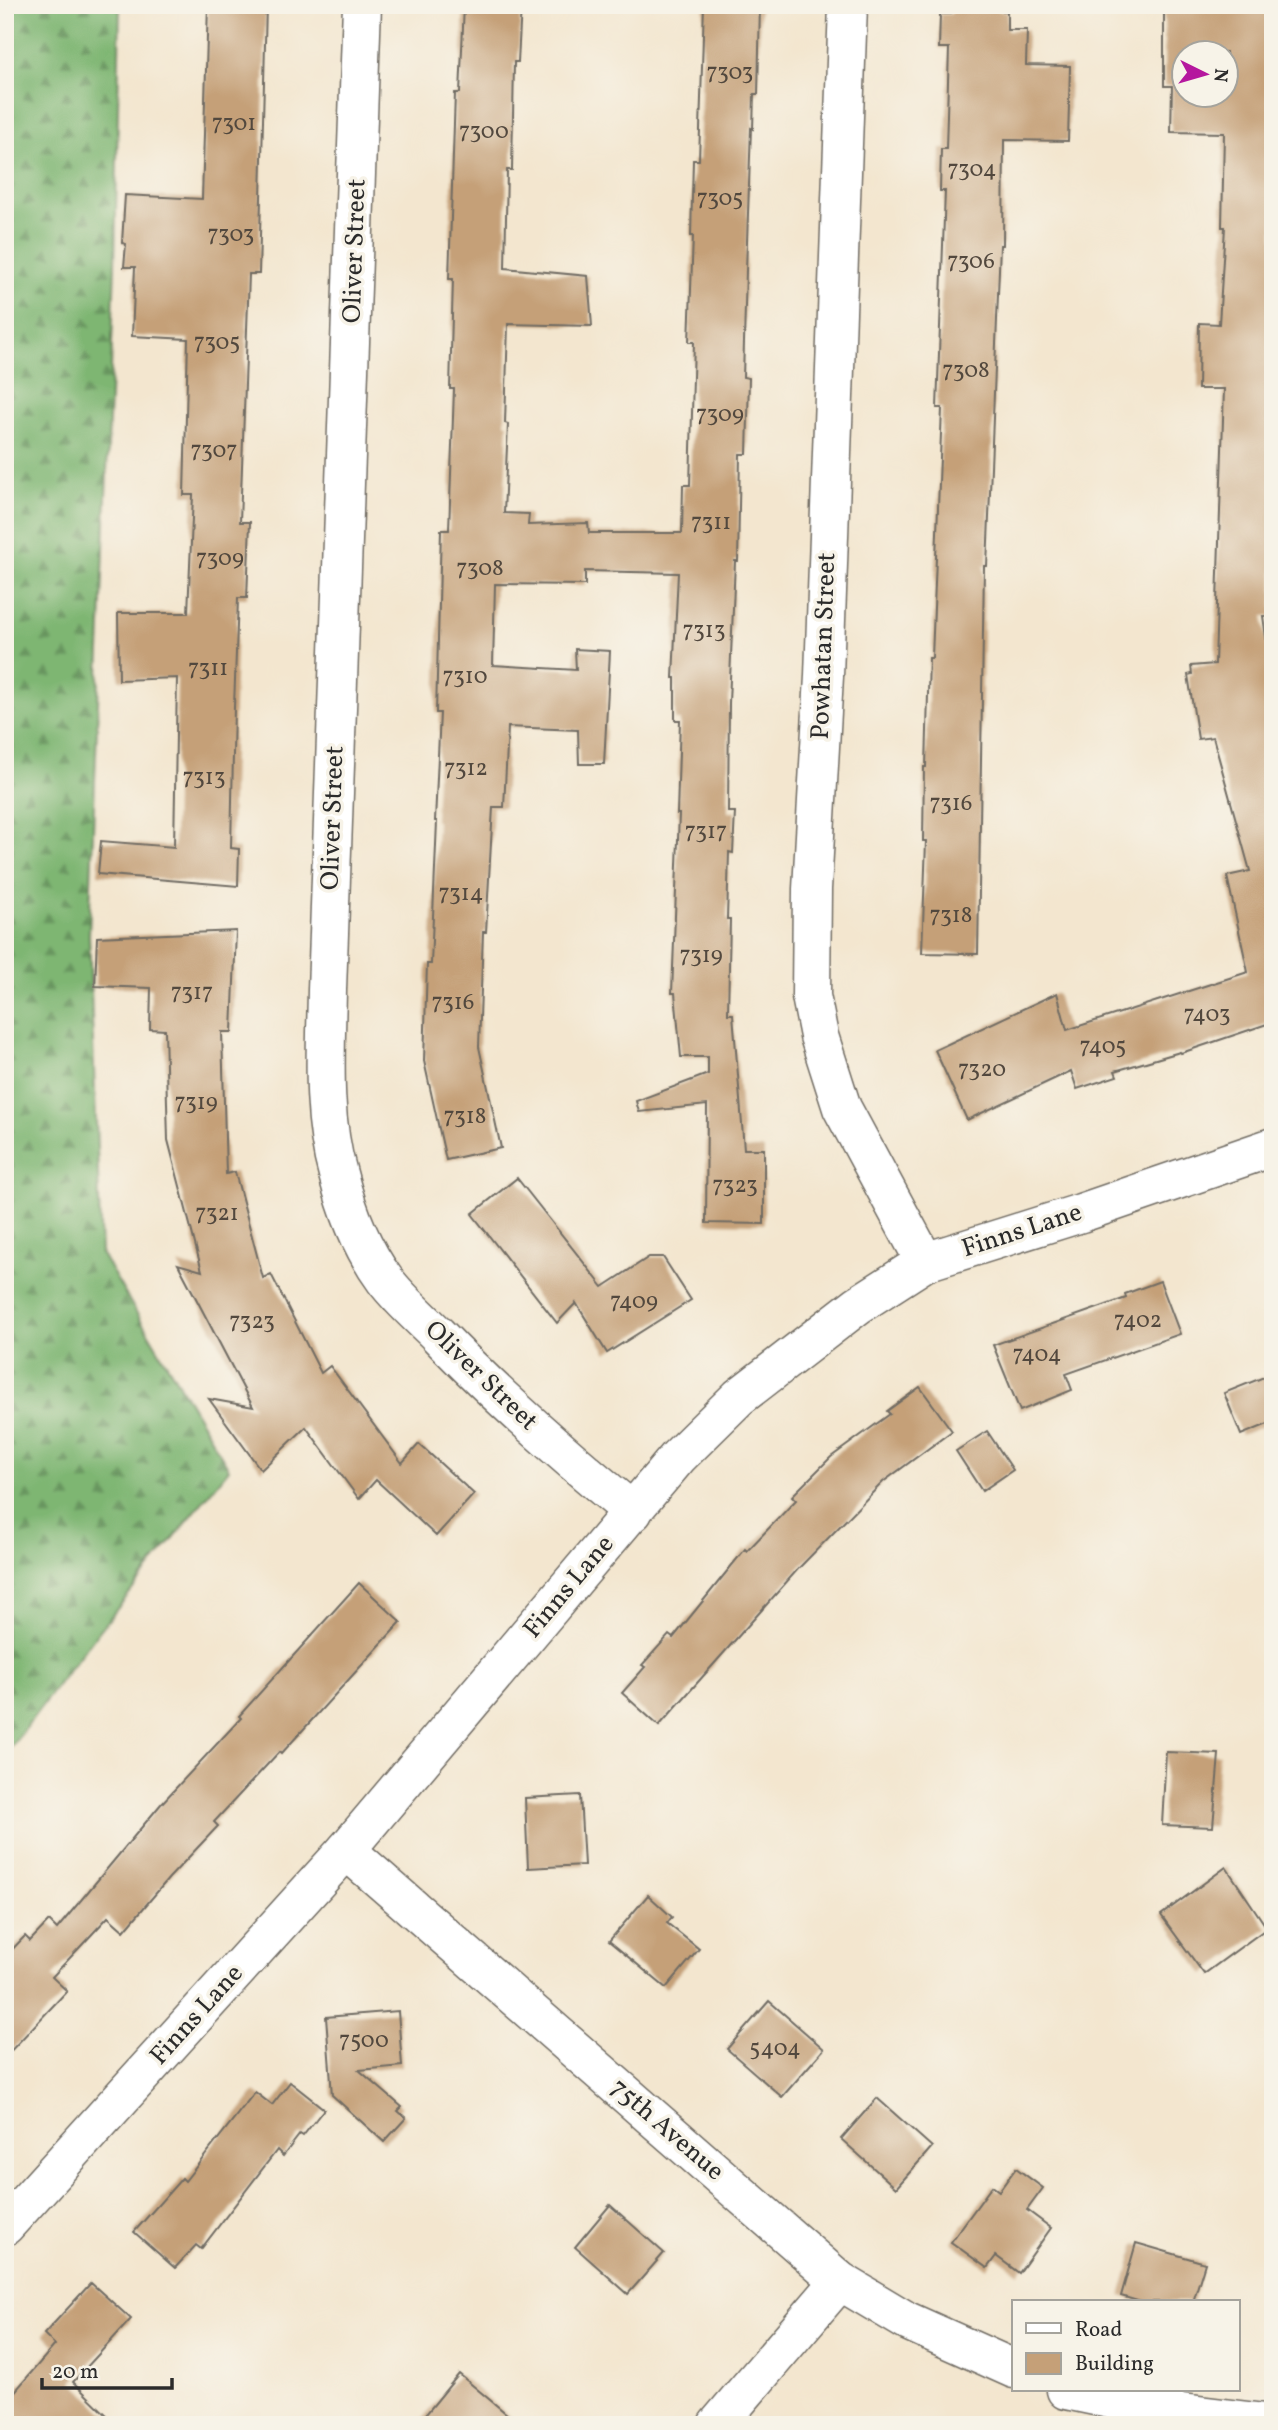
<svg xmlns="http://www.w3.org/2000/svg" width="1278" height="2430" font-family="Vollkorn,serif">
<defs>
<pattern id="forest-firs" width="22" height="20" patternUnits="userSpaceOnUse" patternTransform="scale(1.75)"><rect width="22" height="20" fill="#7eb672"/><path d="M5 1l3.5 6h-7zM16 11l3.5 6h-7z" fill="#67945e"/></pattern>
</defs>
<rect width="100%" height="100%" fill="#f7f3e8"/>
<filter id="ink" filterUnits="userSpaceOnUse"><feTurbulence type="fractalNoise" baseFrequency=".0143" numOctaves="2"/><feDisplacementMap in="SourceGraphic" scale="14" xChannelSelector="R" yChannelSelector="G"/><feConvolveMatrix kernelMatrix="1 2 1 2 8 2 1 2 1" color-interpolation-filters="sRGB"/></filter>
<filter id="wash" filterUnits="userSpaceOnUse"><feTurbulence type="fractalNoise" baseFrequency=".00686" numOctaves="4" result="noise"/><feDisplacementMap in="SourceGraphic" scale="28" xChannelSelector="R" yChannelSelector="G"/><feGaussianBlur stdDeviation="1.57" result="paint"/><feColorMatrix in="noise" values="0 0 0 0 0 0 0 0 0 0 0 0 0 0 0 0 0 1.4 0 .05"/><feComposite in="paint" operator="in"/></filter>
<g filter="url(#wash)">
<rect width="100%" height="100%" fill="#f3e6cf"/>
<!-- forest -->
<polygon fill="url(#forest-firs)" stroke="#54704e" stroke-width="2" points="5,5 120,5 115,266 89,935 101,1253 229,1469 77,1659 5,1755"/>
<g id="blocks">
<!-- building -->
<g fill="#c5a078" fill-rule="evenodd">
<polygon points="208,5 266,5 259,274 249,274 240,522 250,522 247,598 238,598 234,707 231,848 239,849 238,886 98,874 101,841 174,847 177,678 119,680 118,613 188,613 193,495 184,495 188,339 132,336 135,267 124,267 126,244 122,243 125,195 202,199"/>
<polygon points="464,5 521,5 518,62 514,62 512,170 507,170 505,268 588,276 592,326 508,324 505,423 508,424 504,513 529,514 528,525 588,523 589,533 682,533 683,485 690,485 694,342 689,342 693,236 691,236 693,160 699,160 704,5 760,5 758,94 754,94 753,129 751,128 746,270 743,377 749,378 747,454 740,454 738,561 735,561 729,703 728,812 735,812 733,853 729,852 727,919 730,919 728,1014 733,1014 744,1149 764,1149 764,1224 706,1223 707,1105 639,1112 636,1101 708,1074 708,1057 681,1057 675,993 672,993 679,814 677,814 680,720 675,720 675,678 673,678 678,573 585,571 585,585 495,584 493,665 576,670 575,649 610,651 604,764 579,764 578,730 508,727 504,807 493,807 486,932 483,932 479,1047 501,1148 446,1160 424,1061 427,964 431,964 437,821 435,821 440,713 436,713 441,530 449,530 454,389 450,389 453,279 449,279 455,93 460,93"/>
<polygon points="959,5 998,5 998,11 1007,11 1007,30 1027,30 1026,65 1070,66 1068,141 1004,140 1003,245 1000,245 987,566 984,566 978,954 922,953 926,841 923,841 924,767 926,767 929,658 932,658 942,408 937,408 945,191 940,191 941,149 946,149 949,48 939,48 940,14 951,14 951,8 959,8"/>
<path d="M1164,5H1273V593L1272,616H1263L1273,687V1022L1181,1053L1180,1052L1115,1071L1117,1076L1077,1089L1071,1071L967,1120L935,1050L1057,993L1067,1030L1248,972L1227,876L1250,871L1213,737L1198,739L1188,675L1192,674L1191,666L1215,664L1224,389H1198L1199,323L1219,324L1225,227H1222L1224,133L1171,132L1172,86H1164ZM1184,52H1226V94H1184Z"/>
<polygon points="236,931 232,1032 222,1032 226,1174 235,1172 263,1278 271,1274 321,1373 330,1366 402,1463 419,1444 474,1494 436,1536 376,1480 359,1499 306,1427 261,1470 209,1399 253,1407 178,1264 202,1271 168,1140 165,1030 150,1029 151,988 95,986 97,937"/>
<polygon points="517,1178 603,1287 649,1257 663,1257 691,1300 607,1353 576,1303 557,1323 472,1214"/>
<polygon points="1160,1281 1180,1334 1066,1374 1072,1390 1020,1411 993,1345 1126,1298 1125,1294"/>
<polygon points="1264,1377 1273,1398 1273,1422 1241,1435 1224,1393"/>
<polygon points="920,1387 952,1431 883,1482 798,1569 659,1726 622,1693 645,1667 642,1665 669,1635 673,1638 745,1549 747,1551 796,1500 792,1496 831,1457 890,1414 887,1411"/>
<polygon points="987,1431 1013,1470 982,1491 956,1451"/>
<polygon points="359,1583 401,1622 281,1754 279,1752 214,1822 218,1826 169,1878 124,1931 108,1917 52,1977 67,1991 5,2057 5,1957 25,1936 30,1941 49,1921 57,1929 161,1804 241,1718 239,1716"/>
<polygon points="1166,1752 1219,1754 1213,1827 1162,1825"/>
<polygon points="580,1795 584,1865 528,1868 525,1798"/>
<polygon points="1226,1867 1267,1928 1204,1974 1161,1915"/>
<polygon points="648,1895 672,1917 667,1923 699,1949 666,1988 609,1941"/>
<polygon points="769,2001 824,2049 782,2097 727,2049"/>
<polygon points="398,2011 402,2066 359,2070 402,2107 398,2111 406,2118 384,2142 332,2095 326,2017"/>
<polygon points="290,2082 324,2109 303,2136 300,2134 283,2156 277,2150 201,2249 196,2245 175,2268 134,2232 182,2178 185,2181 255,2092 272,2105"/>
<polygon points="877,2098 932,2147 896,2188 841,2139"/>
<polygon points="1016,2168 1043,2188 1027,2210 1051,2228 1019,2273 996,2256 987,2268 951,2242 992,2186 999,2191"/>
<polygon points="610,2205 664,2253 628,2294 575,2247"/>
<polygon points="1136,2243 1205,2263 1193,2302 1141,2302 1121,2296"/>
<polygon points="91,2283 131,2319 73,2382 117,2425 5,2425 5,2403 55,2345 44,2334"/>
<polygon points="459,2374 520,2425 417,2425"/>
</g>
</g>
</g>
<g filter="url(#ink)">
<use href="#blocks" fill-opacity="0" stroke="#716c64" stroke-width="2"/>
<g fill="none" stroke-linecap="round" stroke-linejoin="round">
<defs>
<g id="minor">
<path d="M362,5L327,990C326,1050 321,1115 338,1174C347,1210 363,1250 385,1280C400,1300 420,1317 437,1334C498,1398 565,1456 633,1512"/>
<polyline points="848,5 824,676 812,889 811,996 819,1036 842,1108 925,1262"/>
<polyline points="346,1850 840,2281 907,2321 1014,2369"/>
<polyline points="5,2226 346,1850 678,1457 739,1397 858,1305 925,1262 1081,1213 1273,1147"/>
<polyline points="1066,2390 1166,2411 1273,2424"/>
<polyline points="717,2425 840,2281"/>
</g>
</defs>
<!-- minor casing -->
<use href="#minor" stroke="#716c64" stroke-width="41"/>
<!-- minor -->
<use href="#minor" stroke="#fff" stroke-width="38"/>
</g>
</g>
<g text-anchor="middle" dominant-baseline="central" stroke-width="7" stroke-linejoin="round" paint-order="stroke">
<!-- number labels -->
<g font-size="23" fill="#52483e">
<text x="730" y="73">7303</text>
<text x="234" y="124">7301</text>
<text x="484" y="132">7300</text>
<text x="972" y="170">7304</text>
<text x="720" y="199">7305</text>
<text x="231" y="235">7303</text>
<text x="971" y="262">7306</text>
<text x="217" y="343">7305</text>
<text x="966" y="371">7308</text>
<text x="720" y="415">7309</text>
<text x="214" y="451">7307</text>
<text x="711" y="523">7311</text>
<text x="220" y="559">7309</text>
<text x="480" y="569">7308</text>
<text x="704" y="631">7313</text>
<text x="208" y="669">7311</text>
<text x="465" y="677">7310</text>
<text x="466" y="769">7312</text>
<text x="204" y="778">7313</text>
<text x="951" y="804">7316</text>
<text x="706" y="832">7317</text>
<text x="461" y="894">7314</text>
<text x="951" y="916">7318</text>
<text x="701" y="956">7319</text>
<text x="192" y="993">7317</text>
<text x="453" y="1003">7316</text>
<text x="1207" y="1015">7403</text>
<text x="1103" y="1047">7405</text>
<text x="982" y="1070">7320</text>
<text x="196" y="1103">7319</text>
<text x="465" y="1117">7318</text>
<text x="735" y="1186">7323</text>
<text x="217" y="1214">7321</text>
<text x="634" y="1302">7409</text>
<text x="1138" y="1321">7402</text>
<text x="252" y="1322">7323</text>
<text x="1037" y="1355">7404</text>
<text x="364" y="2041">7500</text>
<text x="775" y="2049">5404</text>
</g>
<!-- street labels -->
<g font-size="26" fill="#2b2b2b" stroke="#f7f3e8">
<text transform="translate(355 251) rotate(-88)">Oliver Street</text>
<text transform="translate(824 646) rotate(-88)">Powhatan Street</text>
<text transform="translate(333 818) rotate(-88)">Oliver Street</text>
<text transform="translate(1022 1231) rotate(-18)">Finns Lane</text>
<text transform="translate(481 1376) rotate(44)">Oliver Street</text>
<text transform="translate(569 1587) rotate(-50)">Finns Lane</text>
<text transform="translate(197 2015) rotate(-48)">Finns Lane</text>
<text transform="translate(667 2130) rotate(41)">75th Avenue</text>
</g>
</g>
<!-- margin -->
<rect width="1278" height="2430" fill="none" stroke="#f7f3e8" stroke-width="28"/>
<!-- legend -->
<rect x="1012" y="2300" width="228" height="91" fill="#f7f3e8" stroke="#a5a39c" stroke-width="2"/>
<rect x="1026" y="2323" width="35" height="10" fill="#ffffff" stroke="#a5a39c" stroke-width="2"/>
<text x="1075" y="2336" font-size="21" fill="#2b2b2b">Road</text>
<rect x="1026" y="2353" width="35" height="21" fill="#c5a078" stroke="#a5a39c" stroke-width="2"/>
<text x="1075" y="2370" font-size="21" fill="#2b2b2b">Building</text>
<!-- north arrow -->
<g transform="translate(1205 74) rotate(95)"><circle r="33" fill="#f7f3e8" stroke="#a5a39c" stroke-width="2"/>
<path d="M0-5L12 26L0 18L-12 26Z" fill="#b5179e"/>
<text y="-10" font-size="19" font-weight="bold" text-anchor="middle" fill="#2b2b2b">N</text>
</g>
<!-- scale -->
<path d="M42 2378v10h130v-10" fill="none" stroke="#2b2b2b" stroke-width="3.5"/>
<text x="52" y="2378" font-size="21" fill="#2b2b2b" stroke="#f7f3e8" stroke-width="5" paint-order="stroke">20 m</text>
</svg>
